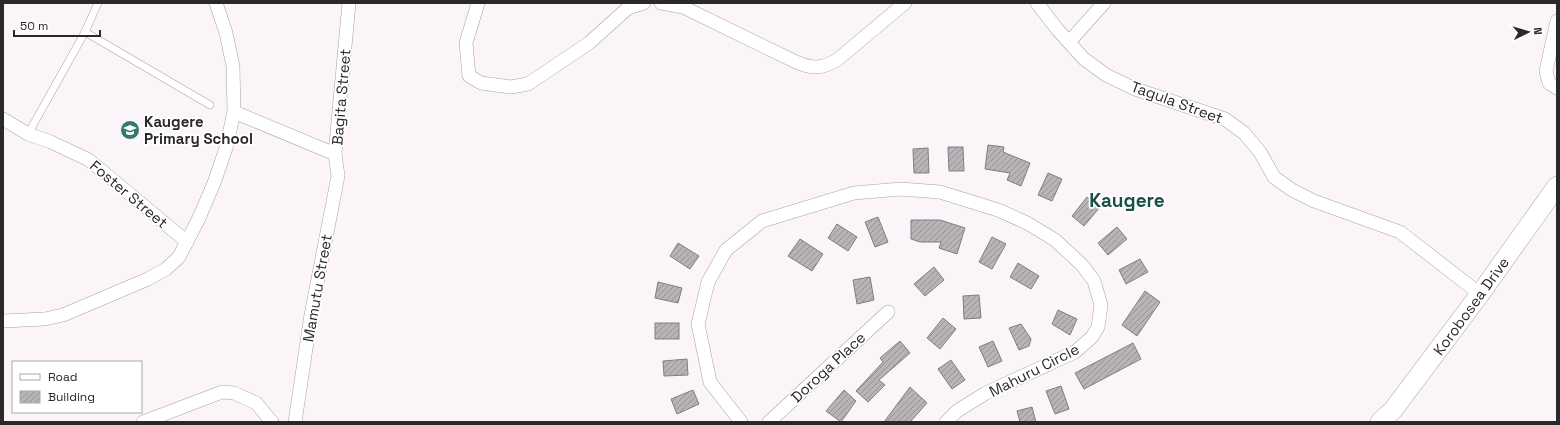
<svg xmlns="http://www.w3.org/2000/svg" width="1560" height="425" font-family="'Space Grotesk',sans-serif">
<defs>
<pattern id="building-hatch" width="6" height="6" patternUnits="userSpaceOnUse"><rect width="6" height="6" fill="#b9b3b8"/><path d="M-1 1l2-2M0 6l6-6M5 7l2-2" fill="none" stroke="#979296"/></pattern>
</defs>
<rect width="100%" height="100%" fill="#fbf4f9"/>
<!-- building -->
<g fill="url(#building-hatch)" stroke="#837d82">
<polygon points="988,145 1004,147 1003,152 1030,163 1021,186 1007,180 1010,173 985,169"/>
<polygon points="948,147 963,147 964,171 949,171"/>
<polygon points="928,148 929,173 914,173 913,149"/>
<polygon points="1048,173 1062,179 1052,201 1038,195"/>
<polygon points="1087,197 1100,207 1084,226 1072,216"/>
<polygon points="878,217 888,242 875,247 865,222"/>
<polygon points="911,220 940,220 965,228 957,254 939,248 941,242 920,242 911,239"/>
<polygon points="837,224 857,237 848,251 828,238"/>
<polygon points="1117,227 1127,239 1108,255 1098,243"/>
<polygon points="992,237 1006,244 992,269 979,262"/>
<polygon points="800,239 823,254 812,271 788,256"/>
<polygon points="678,243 699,256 690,269 670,256"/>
<polygon points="1140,259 1148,272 1126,284 1119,270"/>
<polygon points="1018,263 1039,276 1031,289 1010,277"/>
<polygon points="934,267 944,280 925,296 914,284"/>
<polygon points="870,277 874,300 857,304 853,280"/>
<polygon points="658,282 682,288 678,303 655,298"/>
<polygon points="1145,291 1160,302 1137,336 1122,325"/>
<polygon points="979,295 981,318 964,319 963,296"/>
<polygon points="1058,310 1077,319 1070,335 1052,324"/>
<polygon points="943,318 956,329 940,349 927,338"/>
<rect x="655" y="323" width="24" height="16"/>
<polygon points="1021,324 1031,339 1029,346 1019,350 1009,328"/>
<polygon points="900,341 910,353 879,380 885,385 868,402 856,391 883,362 880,358"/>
<polygon points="993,341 1002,361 988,367 979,347"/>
<polygon points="1133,343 1141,359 1084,389 1075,373"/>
<polygon points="687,359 688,375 664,376 663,361"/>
<polygon points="951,360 965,380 952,389 938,369"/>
<polygon points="1061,386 1069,409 1055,414 1046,391"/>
<polygon points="910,387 927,403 910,422 884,422"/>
<polygon points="693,390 699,404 677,414 671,399"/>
<polygon points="844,390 856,401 841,422 826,411"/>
<polygon points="1032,407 1036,422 1020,422 1017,411"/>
</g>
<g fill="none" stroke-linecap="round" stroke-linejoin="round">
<defs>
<g id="lane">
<polyline points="85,32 210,105"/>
<polyline points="28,134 85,32 98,3"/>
</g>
<g id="street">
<polyline points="478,3 466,43 469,76 481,83 511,87 528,84 589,43 628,8 644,3"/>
<path d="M661,3L683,7L796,62C813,69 821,69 837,60L905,3"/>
<polyline points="1037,3 1057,29 1084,59 1106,75 1135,89 1225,119 1244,133 1260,152 1274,177 1292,190 1314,201 1400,232 1480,294"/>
<polyline points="1557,21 1546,71 1549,83 1557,88"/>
<polyline points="1069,42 1104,3"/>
<polyline points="234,112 335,154 349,3"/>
<polyline points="3,119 28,134 51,142 89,160 187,242"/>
<polyline points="3,321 45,319 63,315 148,279 166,269 179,257 199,218 214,183 226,148 234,112 233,66 226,33 216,3"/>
<polyline points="143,422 222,392 234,393 256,403 272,422"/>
<polyline points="295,422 311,315 338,176 335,154"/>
<polyline points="741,422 710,382 698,324 708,282 726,250 762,221 854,193 901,189 940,192 998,210 1027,223 1055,240 1082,265 1094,281 1101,305 1098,327 1092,337 1075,352 986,393 957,411 946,422"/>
<polyline points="769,422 888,312"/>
</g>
<polyline id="secondary" points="1380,422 1393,410 1480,294 1557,186"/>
</defs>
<!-- lane casing -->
<use href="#lane" stroke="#a8a2a6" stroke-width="8"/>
<!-- street casing -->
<use href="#street" stroke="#a8a2a6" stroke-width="14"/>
<!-- secondary casing -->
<use href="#secondary" stroke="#a8a2a6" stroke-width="20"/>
<!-- lane -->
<use href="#lane" stroke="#fff" stroke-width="7"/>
<!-- street -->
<use href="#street" stroke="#fff" stroke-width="13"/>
<!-- secondary -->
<use href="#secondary" stroke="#fff" stroke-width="19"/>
</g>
<!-- icons -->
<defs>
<symbol id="school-disc" viewBox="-11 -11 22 22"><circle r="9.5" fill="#367869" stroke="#fff"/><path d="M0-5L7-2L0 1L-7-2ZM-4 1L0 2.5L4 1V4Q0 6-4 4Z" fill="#fff"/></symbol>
</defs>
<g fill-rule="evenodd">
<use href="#school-disc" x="119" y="119" width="22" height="22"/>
</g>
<g text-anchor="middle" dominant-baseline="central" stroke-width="3.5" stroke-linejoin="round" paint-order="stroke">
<!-- street labels -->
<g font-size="15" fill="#2a282a" stroke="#fff">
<text transform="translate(341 97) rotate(-85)">Bagita Street</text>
<text transform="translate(1177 102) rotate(20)">Tagula Street</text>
<text transform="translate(129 194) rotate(40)">Foster Street</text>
<text transform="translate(317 288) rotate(-80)">Mamutu Street</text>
<text transform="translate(1471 306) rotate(-54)">Korobosea Drive</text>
<text transform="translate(828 367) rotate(-43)">Doroga Place</text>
<text transform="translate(1034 370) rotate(-27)">Mahuru Circle</text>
</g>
<!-- poi labels -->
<g font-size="15" font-weight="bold" fill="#2a282a" stroke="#fff" text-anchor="start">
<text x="144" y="121">Kaugere<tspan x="144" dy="17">Primary School</tspan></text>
</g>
<!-- district labels -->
<g font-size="19" font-weight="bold" fill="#1a5044" stroke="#fff">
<text x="1127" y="200">Kaugere</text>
</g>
</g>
<!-- border -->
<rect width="1560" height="425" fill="none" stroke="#2a282a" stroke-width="8"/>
<!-- legend -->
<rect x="12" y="361" width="130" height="52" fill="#ffffff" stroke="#aaa9aa"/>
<rect x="20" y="374" width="20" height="6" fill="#ffffff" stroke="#aaa9aa"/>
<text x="48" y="381" font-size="12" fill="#2a282a">Road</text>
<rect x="20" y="391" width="20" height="12" fill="url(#building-hatch)" stroke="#aaa9aa"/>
<text x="48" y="401" font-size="12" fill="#2a282a">Building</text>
<!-- north arrow -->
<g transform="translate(1528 32) rotate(85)" stroke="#ffffff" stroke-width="3" paint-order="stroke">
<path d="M0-3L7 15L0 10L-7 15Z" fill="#2a282a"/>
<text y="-6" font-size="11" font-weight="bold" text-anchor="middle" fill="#2a282a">N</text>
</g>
<!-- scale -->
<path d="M14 30v6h86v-6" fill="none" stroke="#2a282a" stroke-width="2"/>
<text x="20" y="30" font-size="12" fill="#2a282a" stroke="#ffffff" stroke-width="3" paint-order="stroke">50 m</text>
</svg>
